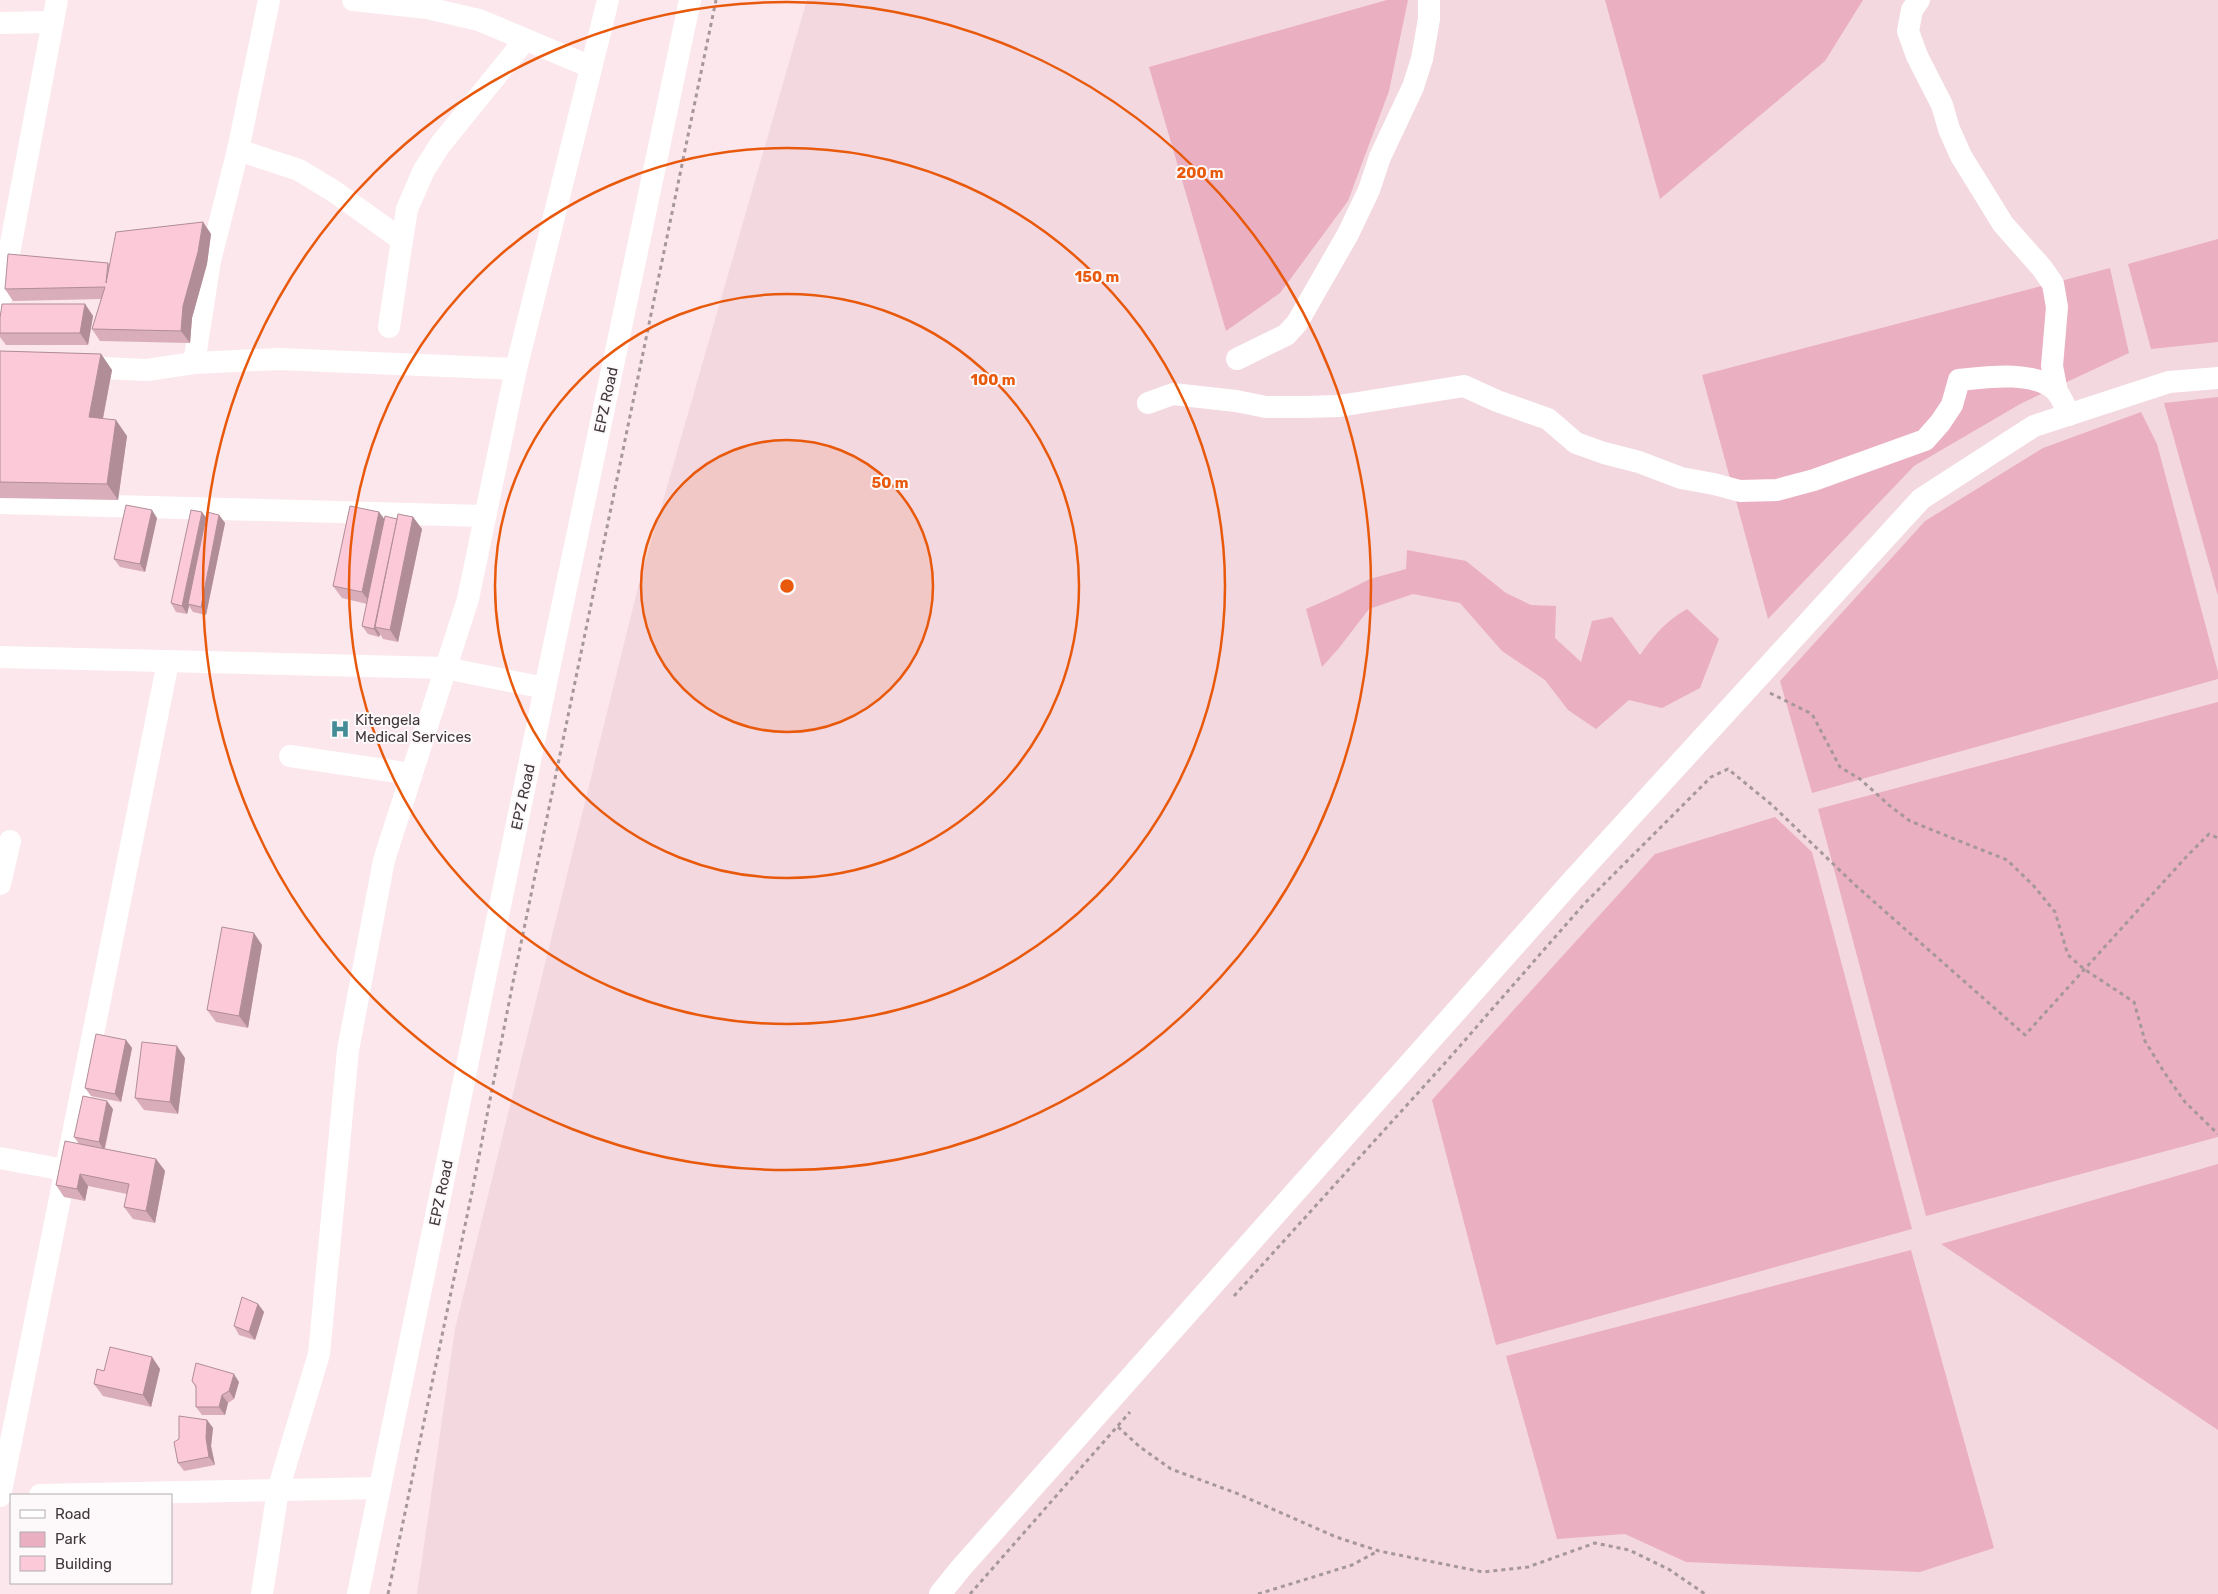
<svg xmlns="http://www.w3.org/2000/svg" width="2218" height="1594" font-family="Rubik,sans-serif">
<rect width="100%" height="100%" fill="#fbe7ec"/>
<!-- built -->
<polygon fill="#f3d8e0" points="807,0 2218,0 2218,1594 417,1594 455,1329 637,591"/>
<!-- green -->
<g fill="#ebafc2">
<polygon points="1387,0 1408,0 1389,91 1348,201 1280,293 1226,331 1149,67"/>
<polygon points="1605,0 1863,0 1825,61 1660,199"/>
<polygon points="2218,239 2218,342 2151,349 2128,264"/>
<polygon points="2110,268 2129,353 2022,403 1914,466 1768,619 1702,375"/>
<polygon points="2218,397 2218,596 2164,403"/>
<polygon points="2141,412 2157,444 2218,672 2218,679 1812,793 1780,681 1925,521 2043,448"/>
<path d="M1407,550L1466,561L1506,593L1531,605L1556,606L1555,638L1581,662L1592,621L1612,617L1640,655C1655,634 1665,622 1687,609L1719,639L1700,688L1662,708L1629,700L1596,729L1568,710L1545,680L1502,651L1460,603L1413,594L1369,609L1339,648L1322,667L1306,609L1338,595L1370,579L1406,569Z"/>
<polygon points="2218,702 2218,1137 1926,1216 1818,809"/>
<polygon points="1775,817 1812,852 1912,1229 1496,1345 1432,1100 1655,854"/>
<polygon points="2218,1164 2218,1430 1941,1244"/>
<polygon points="1911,1250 1994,1548 1920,1572 1686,1562 1625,1534 1557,1539 1506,1356"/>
</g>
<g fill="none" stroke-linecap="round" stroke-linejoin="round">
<!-- path -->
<g stroke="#a6979b" stroke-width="3" stroke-dasharray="4 4" stroke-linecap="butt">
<polyline points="1770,693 1812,714 1840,767 1860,779 1890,806 1910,821 2007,860 2033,885 2055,912 2068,955 2084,969 2134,1002 2145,1041 2164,1072 2185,1102 2218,1134"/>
<polyline points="1234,1296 1445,1063 1584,904 1711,777 1728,769 1772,805 1854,884 2025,1035 2187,856 2209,834 2218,838"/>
<polyline points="1118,1427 1140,1447 1171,1469 1236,1493 1336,1537 1379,1551 1483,1572 1528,1567 1595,1543 1629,1550 1670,1570 1705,1594"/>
<polyline points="388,1594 472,1192 513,982 716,0"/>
<polyline points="970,1594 1130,1412"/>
<polyline points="1258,1594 1352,1565 1378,1551"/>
</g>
<!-- minor -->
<g stroke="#fff" stroke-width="22">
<polyline points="353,0 427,8 479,20 591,67"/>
<polyline points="1919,0 1912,10 1908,31 1917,56 1942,105 1949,129 1961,156 2003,224 2042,268 2053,284 2057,307 2052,366 2057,392"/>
<polyline points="0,23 53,22"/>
<polyline points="238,150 299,170 335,192 402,240 389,327"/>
<polyline points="402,240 407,209 424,170 440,145 525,40"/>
<polyline points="0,301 57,0"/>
<polyline points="1237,359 1286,335 1297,323 1348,234 1369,190 1380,157 1413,87 1422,59 1429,19 1429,0"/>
<polyline points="194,363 210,261 238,150 269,0"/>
<polyline points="81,367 147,370 194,363 279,359 516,369"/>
<path d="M1148,403L1173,394L1236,401L1266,407H1305L1339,406L1464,386L1497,401L1548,419L1576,443L1604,453L1639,462L1681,478L1714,484L1740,491L1777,490L1814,480L1925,440L1940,423L1952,405L1959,380C1986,377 2035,370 2056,391C2062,397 2065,407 2069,415"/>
<polyline points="0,503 484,516"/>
<polyline points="0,657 445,668 545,688"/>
<polyline points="290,756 411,774"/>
<polyline points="0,884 10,841"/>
<polyline points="0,1158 65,1170"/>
<polyline points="40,1495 380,1488"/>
<polyline points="0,1496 168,662"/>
<polyline points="262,1594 278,1490 319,1354 348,1050 384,860 468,599 516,369 608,0"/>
<polyline points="358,1594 545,688 690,0"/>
<polyline points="940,1594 961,1568 1572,881 1921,499 2034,426 2169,382 2218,378"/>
</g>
</g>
<!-- wall -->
<g fill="#d9adba">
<polygon points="203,222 211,234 207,264 192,318 190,343 100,341 92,329 101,299 13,301 5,289 108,263 110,265"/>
<polygon points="85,304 93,316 88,345 6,345 0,337 0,318"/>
<polygon points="0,351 101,354 112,370 103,419 127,436 118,500 0,498"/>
<polygon points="379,512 384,519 413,517 422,529 398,642 383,639 380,634 379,637 368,634 362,626 367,604 342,598 333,586"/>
<polygon points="219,515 225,523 206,615 193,612 189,606 187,614 176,612 171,603 206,517"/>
<polygon points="157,518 145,572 120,567 114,559"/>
<polygon points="262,945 248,1028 216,1022 207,1010"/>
<polygon points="126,1040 132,1048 121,1102 91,1096 85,1088"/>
<polygon points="185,1058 178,1114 144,1110 135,1098"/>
<polygon points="113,1109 105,1149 156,1159 165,1171 155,1223 133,1219 124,1207 127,1194 88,1186 85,1201 64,1197 56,1185 79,1144 74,1137"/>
<polygon points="258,1304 264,1312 255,1340 239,1335 234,1326"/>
<polygon points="152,1357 160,1369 151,1407 103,1396 94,1384 104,1371"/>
<polygon points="192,1381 239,1382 234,1399 228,1403 225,1415 202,1415 196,1407 196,1388"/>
<polygon points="207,1420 213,1428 211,1446 215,1465 184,1471 178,1463"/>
</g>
<!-- shaded-wall -->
<g fill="#b08d97">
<polygon points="203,222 211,234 207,264 192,318 190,343 181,331 183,306"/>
<polygon points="85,304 93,316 88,345 80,333"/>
<polygon points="101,354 112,370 100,433 89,417"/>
<polygon points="116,420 127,436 118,500 107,484"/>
<polygon points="152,510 157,518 145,572 140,564"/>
<polygon points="202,512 208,520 188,604 189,606 187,614 182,606"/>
<polygon points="379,512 388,524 371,604 362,592"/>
<polygon points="219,515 225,523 206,615 201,607"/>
<polygon points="413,517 422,529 398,642 390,630"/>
<polygon points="397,519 375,627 380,634 379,637 374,629"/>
<polygon points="254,933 262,945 248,1028 239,1016"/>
<polygon points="126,1040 132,1048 121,1102 115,1094"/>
<polygon points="177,1046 185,1058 178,1114 170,1102"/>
<polygon points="107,1101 113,1109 104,1150 99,1142"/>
<polygon points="156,1159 165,1171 155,1223 146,1211"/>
<polygon points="80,1174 88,1186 85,1201 77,1189"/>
<polygon points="258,1304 264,1312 255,1340 249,1332"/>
<polygon points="152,1357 160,1369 151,1407 143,1395"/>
<polygon points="234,1374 239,1382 234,1399 229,1391"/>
<polygon points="222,1395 228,1403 225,1415 219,1407"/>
<polygon points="207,1420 213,1428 211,1446 215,1465 209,1457 206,1438"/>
</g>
<!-- building -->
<g fill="#fcc9d8" stroke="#b08d97">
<polygon points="203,222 198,252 183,306 181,331 92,329 105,287 5,289 8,254 108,263 106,283 116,232"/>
<polygon points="2,304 85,304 80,333 0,333 0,318"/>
<polygon points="0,351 101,354 89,417 116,420 107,484 0,482"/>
<polygon points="126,505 152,510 140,564 114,559"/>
<polygon points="350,506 379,512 362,592 333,586"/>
<polygon points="191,510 202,512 182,606 171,603"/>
<polygon points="207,512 219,515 201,607 188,604"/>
<polygon points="398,514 413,517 390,630 375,627"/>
<polygon points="385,516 397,519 374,629 362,626"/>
<polygon points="222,927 254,933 239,1016 207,1010"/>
<polygon points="96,1034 126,1040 115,1094 85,1088"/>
<polygon points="142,1042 177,1046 170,1102 135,1098"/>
<polygon points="83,1096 107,1101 99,1142 74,1137"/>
<polygon points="65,1141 156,1159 146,1211 124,1207 129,1184 80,1174 77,1189 56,1185"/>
<polygon points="242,1297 258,1304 249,1332 234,1326"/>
<polygon points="110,1347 152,1357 143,1395 94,1384 97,1369 104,1371"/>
<polygon points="196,1363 234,1374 229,1391 222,1395 219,1407 196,1407 196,1386 192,1381"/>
<polygon points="179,1416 207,1420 206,1438 209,1457 178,1463 174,1442 179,1439"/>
</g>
<!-- distance rings -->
<circle cx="787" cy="586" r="146" fill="#e8590c" fill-opacity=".12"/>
<g fill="none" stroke="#e8590c" stroke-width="2.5">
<circle cx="787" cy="586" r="146"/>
<circle cx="787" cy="586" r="292"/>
<circle cx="787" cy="586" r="438"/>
<circle cx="787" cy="586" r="584"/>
</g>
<!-- icons -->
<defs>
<symbol id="hospital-bare" viewBox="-9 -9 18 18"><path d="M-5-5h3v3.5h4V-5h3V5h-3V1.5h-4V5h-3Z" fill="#468c97" stroke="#fdf9fa" stroke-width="2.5" paint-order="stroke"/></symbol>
</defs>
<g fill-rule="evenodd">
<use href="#hospital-bare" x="326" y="715" width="28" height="28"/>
</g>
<g text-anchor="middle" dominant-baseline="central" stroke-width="4" stroke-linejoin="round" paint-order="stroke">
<!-- street labels -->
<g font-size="15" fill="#40383b" stroke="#fdf9fa">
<text transform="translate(606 400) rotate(-78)">EPZ Road</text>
<text transform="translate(523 797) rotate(-78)">EPZ Road</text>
<text transform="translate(441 1193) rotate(-78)">EPZ Road</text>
</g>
<!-- poi labels -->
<g font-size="15" fill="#40383b" stroke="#fdf9fa" text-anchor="start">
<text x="355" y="720">Kitengela<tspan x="355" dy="17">Medical Services</tspan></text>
</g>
</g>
<circle cx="787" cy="586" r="8" fill="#e8590c" stroke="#fdf9fa" stroke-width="2.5"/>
<g font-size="15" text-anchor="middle" font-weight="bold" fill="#e8590c" stroke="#fdf9fa" stroke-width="4" stroke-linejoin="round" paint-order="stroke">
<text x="1200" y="178">200 m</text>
<text x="1097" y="282">150 m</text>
<text x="993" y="385">100 m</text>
<text x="890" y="488">50 m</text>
</g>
<!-- legend -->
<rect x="10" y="1494" width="162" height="90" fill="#fdf9fa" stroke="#b1acae"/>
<rect x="20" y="1510" width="25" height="8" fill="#ffffff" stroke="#b1acae"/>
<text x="55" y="1519" font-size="15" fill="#40383b">Road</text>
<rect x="20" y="1532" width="25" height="15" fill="#ebafc2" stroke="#b1acae"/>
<text x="55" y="1544" font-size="15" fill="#40383b">Park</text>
<rect x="20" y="1556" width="25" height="15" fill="#fcc9d8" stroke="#b1acae"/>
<text x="55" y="1569" font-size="15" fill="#40383b">Building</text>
</svg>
